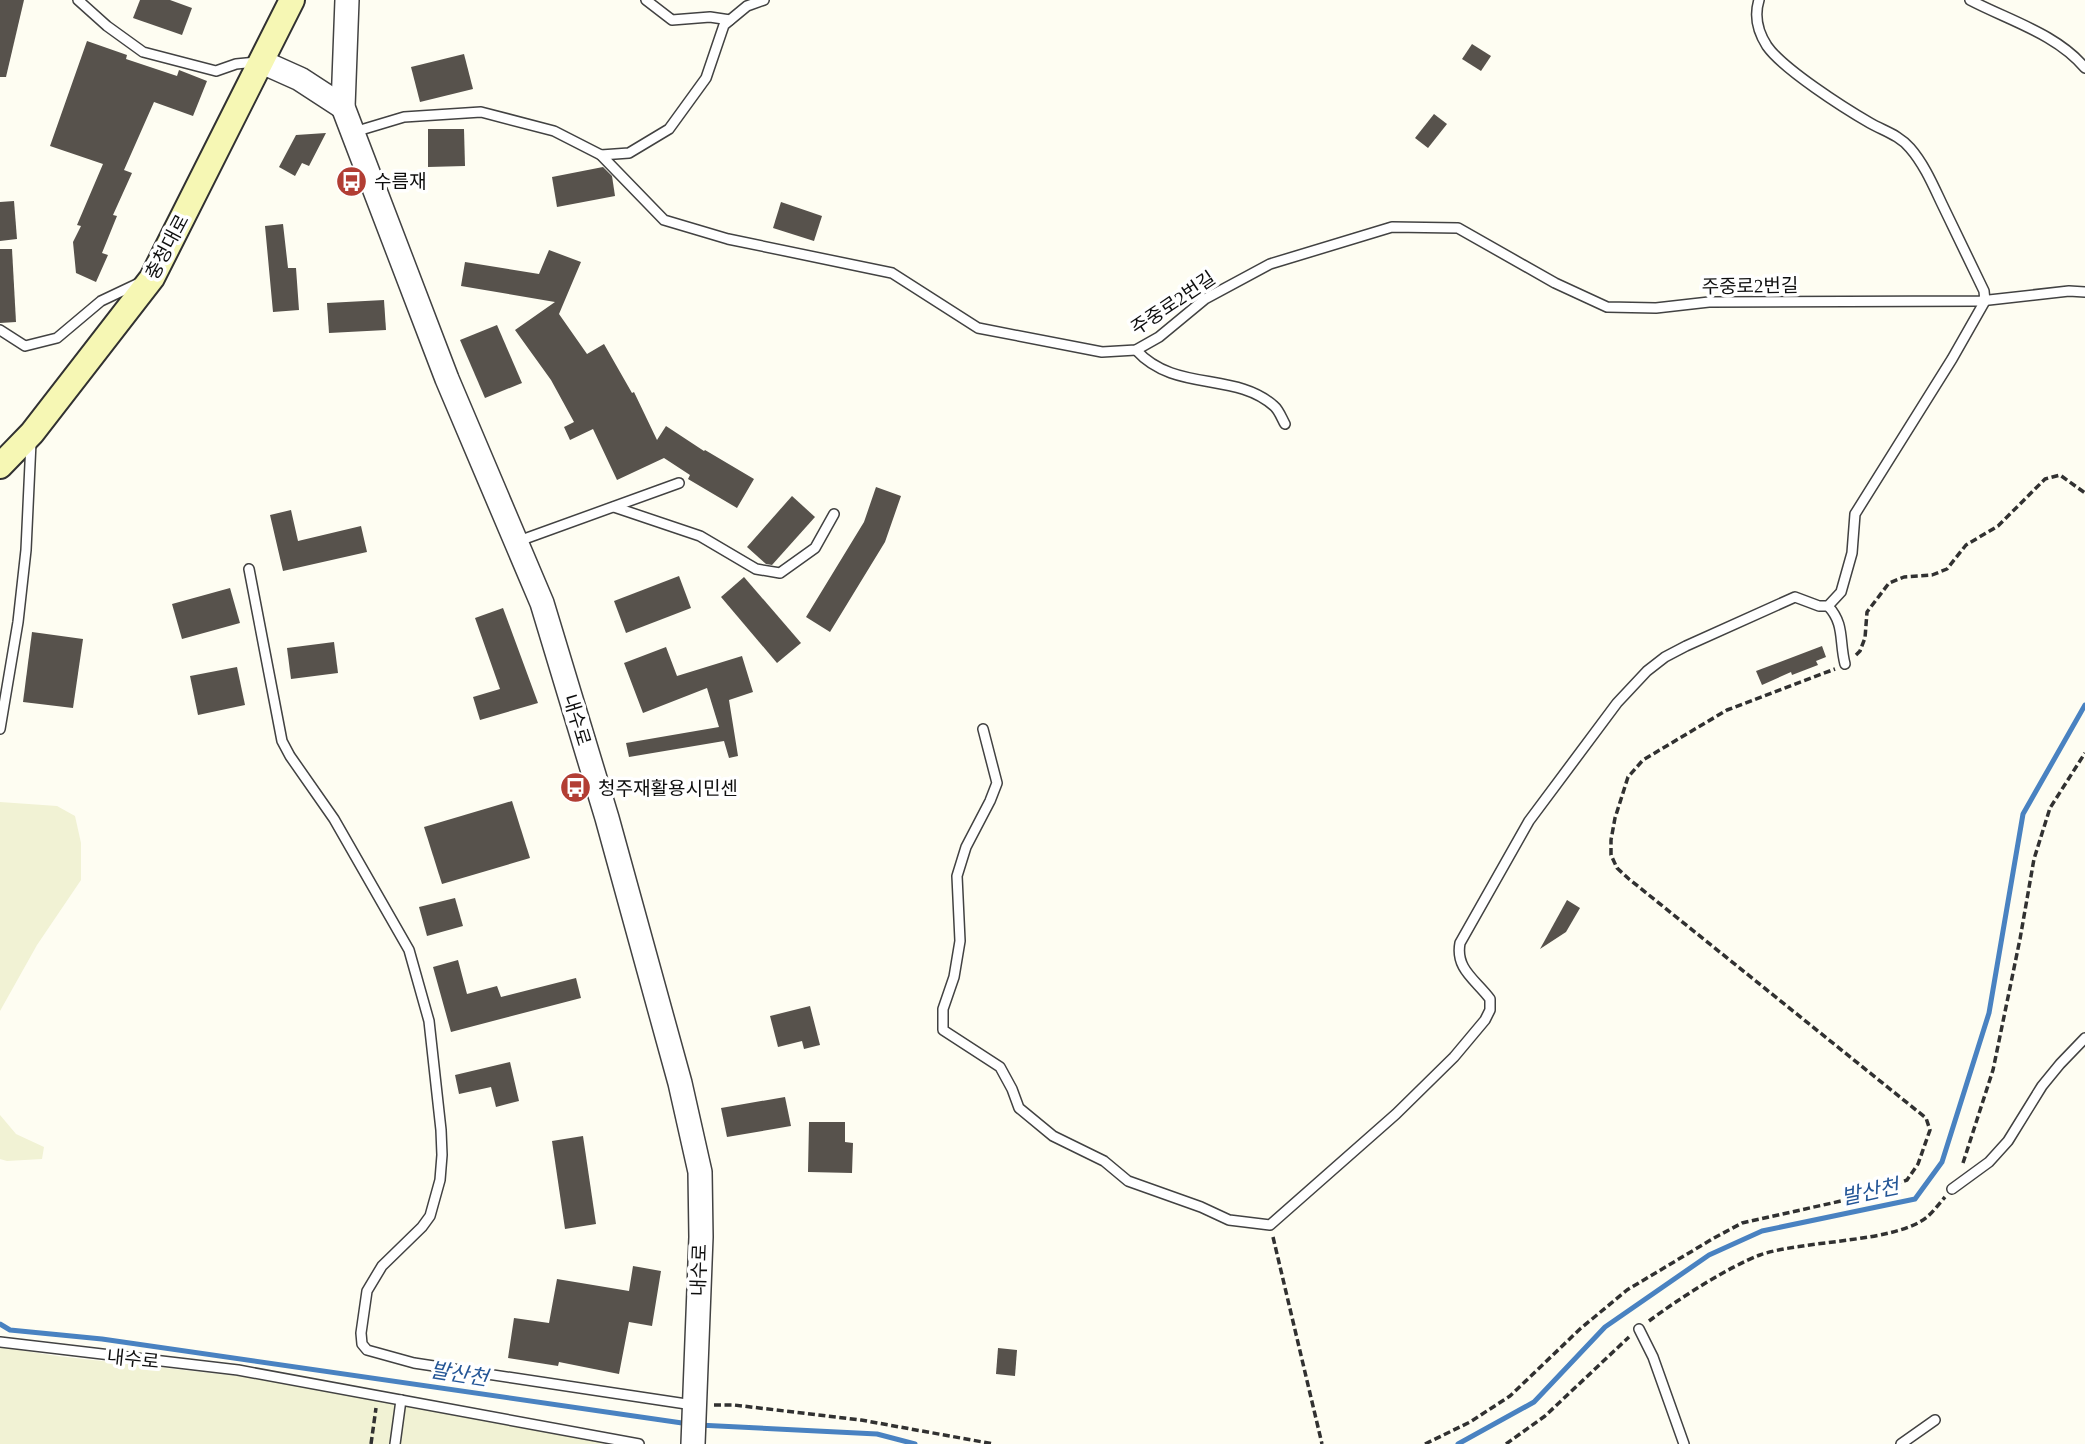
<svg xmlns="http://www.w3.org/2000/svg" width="2085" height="1444" font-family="'Times New Roman','Noto Sans KR',serif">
<rect width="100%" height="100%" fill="#fefdf2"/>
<!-- farmland -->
<g fill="#f1f2d4">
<polygon points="0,802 57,806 75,816 81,843 81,880 37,945 0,1011"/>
<polygon points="0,1115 16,1134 44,1147 42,1159 7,1161 0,1159"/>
<polygon points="0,1347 57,1356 246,1377 619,1444 0,1444"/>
</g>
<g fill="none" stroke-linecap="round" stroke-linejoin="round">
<!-- stream -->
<g stroke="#4982c1" stroke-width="5">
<polyline points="0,1324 10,1330 102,1339 689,1424"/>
<polyline points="698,1425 877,1434 915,1444"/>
<polyline points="1458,1444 1534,1402 1605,1327 1709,1255 1762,1231 1915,1199 1942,1162 1989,1013 2023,814 2085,705"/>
</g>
</g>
<!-- building -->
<g fill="#57524c">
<polygon points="0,0 24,0 6,77 0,77"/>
<polygon points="140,0 170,0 192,8 182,35 133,18"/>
<polygon points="87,41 127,55 126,59 177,76 179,70 207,81 193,116 154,102 124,170 132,173 113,215 117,216 102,253 108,255 96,282 76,273 73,242 81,226 77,225 103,164 50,146"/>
<polygon points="1472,44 1491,56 1481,71 1462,59"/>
<polygon points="464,54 473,89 420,102 411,67"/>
<polygon points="1434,114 1447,124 1428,148 1415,138"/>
<polygon points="428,129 464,129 465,166 428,167"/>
<polygon points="326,133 309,166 302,163 295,176 279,167 296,135"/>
<polygon points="603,167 612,176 615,196 557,207 552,177"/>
<polygon points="14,201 17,239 0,241 0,202"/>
<polygon points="781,202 822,216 814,241 773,228"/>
<polygon points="283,224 288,268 296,268 299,310 273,312 265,226"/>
<polygon points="0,249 12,249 16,322 0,323"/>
<polygon points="549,250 581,262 559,314 587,354 604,344 632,393 634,392 657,440 666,426 704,451 705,450 754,479 737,508 688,479 690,475 664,458 617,480 593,429 570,440 564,427 574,422 551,380 515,330 555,302 461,286 465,262 539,274"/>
<polygon points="384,300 386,330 329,333 327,303"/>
<polygon points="497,325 522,383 485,398 460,340"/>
<polygon points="876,487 901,496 885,542 830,632 806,617 864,522"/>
<polygon points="792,496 815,517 772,565 766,564 747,547"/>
<polygon points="291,510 298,541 361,526 367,552 283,571 270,515"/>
<polygon points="679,576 691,608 626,633 614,601"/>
<polygon points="744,577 801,643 777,663 721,597"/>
<polygon points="230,588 240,623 182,639 172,604"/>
<polygon points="503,608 538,703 480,720 473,697 500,689 475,618"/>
<polygon points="32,632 83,639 73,708 23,702"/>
<polygon points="334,642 338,673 291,679 287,648"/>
<polygon points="1822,646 1826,657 1816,661 1818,665 1792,675 1791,672 1762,685 1756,671"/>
<polygon points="666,647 677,676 742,656 753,692 729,700 738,756 729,758 724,741 629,757 626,743 719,727 707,688 643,713 624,663"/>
<polygon points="237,667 245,705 198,715 190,676"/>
<polygon points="512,801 530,858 442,884 424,827"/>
<polygon points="455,898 463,926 427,936 419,907"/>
<polygon points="1567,900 1580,908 1566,932 1540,949"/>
<polygon points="458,960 467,994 497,986 501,997 576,978 581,998 451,1032 433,967"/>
<polygon points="810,1006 820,1045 804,1049 802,1041 778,1047 770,1016"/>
<polygon points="510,1062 519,1101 496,1107 491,1087 459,1094 455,1075"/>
<polygon points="785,1097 791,1126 727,1137 721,1108"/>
<polygon points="809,1122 845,1122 845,1142 853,1143 852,1173 808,1172"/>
<polygon points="583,1136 596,1224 565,1229 552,1141"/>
<polygon points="633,1266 661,1271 652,1326 629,1322 619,1374 559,1362 558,1366 508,1358 514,1318 549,1323 557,1279 629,1291"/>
<polygon points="998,1348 1017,1350 1015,1376 996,1374"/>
</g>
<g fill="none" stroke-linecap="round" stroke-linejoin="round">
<defs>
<g id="service">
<polyline points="78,0 107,26 143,52 216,71 236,64 257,62"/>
<polyline points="646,0 672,20 710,17 730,20"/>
<path d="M1970,0C2008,20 2057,34 2085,68"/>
<polyline points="354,132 404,117 481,112 554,131 601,155 664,220 728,239 892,273 978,328 1102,352 1136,350 1159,337 1205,299 1270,264 1392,227 1458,228 1555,283 1607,307 1656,308 1709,302 1980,301 2069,291 2085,292"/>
<polyline points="601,155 629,153 669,129 706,78 724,25 747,6 764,0"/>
<polyline points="0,330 25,346 57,338 101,301 139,283"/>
<path d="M1136,350C1175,393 1235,371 1274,406C1279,410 1282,419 1285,424"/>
<polyline points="614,507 700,536 756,569 780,573 815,548 834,514"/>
<polyline points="516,542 679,483"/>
<polyline points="249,569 282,741 290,756 334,819 409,950 429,1021 441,1130 442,1155 440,1180 430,1216 422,1227 382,1266 367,1291 361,1333 362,1344 367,1350 414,1363 693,1405"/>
<path d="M1828,606C1845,624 1839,641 1845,664"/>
<polyline points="0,729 18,622 26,550 31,442"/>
<path d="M983,729L997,783L990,801L966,847L957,876L960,941L954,977L943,1009V1030L1000,1067L1012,1089L1019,1108L1053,1136L1104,1161L1128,1181L1201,1207L1229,1220L1270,1225L1396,1114L1454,1057L1485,1020L1490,1010V999C1476,980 1455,969 1460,943L1529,821L1617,703L1647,671L1665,657L1686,646L1795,597L1819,606H1828L1841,592L1852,553L1855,514L1952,359L1985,301L1984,291C1970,262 1956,233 1942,204C1933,185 1924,164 1910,148C1899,135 1884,131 1870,123C1844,108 1783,69 1767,46C1758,32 1754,16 1759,0"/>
<polyline points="1952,1189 1989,1162 2008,1141 2042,1086 2060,1064 2085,1038"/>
<polyline points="1639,1329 1653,1357 1684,1444"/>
<polyline points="0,1342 238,1370 639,1444"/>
<polyline points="395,1444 401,1400"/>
<polyline points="1901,1444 1935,1420"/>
</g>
<g id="tertiary">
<polyline points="347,0 343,107 447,379 542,603 607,818 680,1083 700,1172 701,1237 693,1444"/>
<polyline points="262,62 300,79 343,107"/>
</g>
<polyline id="secondary" points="0,466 32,433 152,278 292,0"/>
</defs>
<!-- service casing -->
<use href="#service" stroke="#424242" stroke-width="12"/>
<!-- tertiary casing -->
<use href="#tertiary" stroke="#424242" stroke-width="26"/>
<!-- secondary casing -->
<use href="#secondary" stroke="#313131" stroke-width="28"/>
<!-- path -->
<g stroke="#313131" stroke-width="3.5" stroke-dasharray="7 3.5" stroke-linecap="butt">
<polyline points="1856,655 1860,651 1865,638 1867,612 1889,583 1904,577 1932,575 1947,569 1966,545 1998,526 2045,479 2060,475 2085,493"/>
<polyline points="1963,1163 1993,1070 2020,939 2034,859 2050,808 2085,753"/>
<polyline points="1273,1237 1322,1444"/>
<path d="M1649,1321C1677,1300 1728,1267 1760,1255C1802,1240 1896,1243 1927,1217C1933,1212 1939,1204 1945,1197"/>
<polyline points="714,1405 734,1405 861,1420 994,1444"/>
<polyline points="371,1444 376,1408"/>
<polyline points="1425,1444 1470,1422 1510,1396 1580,1329 1627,1290 1714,1238 1742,1223 1859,1197 1907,1180 1918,1164 1930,1130 1926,1118 1629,879 1617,868 1611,855 1611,840 1615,818 1628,777 1643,760 1727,710 1835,669"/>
<polyline points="1506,1444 1545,1416 1629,1337"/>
</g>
<!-- service -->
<use href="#service" stroke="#fff" stroke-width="9"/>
<!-- tertiary -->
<use href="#tertiary" stroke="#fff" stroke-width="23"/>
<!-- secondary -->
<use href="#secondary" stroke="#f6f7b4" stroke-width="24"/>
</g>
<!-- icons -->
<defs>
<symbol id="bus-disc" viewBox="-11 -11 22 22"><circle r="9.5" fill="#b23e34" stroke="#fff"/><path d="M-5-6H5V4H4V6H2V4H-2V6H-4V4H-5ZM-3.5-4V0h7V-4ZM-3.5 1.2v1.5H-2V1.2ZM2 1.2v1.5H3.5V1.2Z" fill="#fff"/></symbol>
</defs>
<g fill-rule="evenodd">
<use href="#bus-disc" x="334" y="164" width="35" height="35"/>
<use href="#bus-disc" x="558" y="770" width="35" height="35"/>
</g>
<g text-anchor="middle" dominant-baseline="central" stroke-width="7" stroke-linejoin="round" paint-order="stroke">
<!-- poi labels -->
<g font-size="19" fill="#0f0f0f" stroke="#fff" text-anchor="start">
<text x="374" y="181">수름재</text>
<text x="598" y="788">청주재활용시민센</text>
</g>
<!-- street labels -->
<g font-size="19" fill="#0f0f0f" stroke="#fff">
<text transform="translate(167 247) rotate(-62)">충청대로</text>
<text transform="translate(1750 286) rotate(-1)">주중로2번길</text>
<text transform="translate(1173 303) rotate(-34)">주중로2번길</text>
<text transform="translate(577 720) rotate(73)">내수로</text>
<text transform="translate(699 1270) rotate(-88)">내수로</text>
<text transform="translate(133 1359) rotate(6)">내수로</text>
</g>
<!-- water labels -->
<g font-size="21" font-style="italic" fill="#235596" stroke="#fff">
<text transform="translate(1870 1192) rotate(-12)">발산천</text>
<text transform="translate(459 1374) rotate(9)">발산천</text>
</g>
</g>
</svg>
